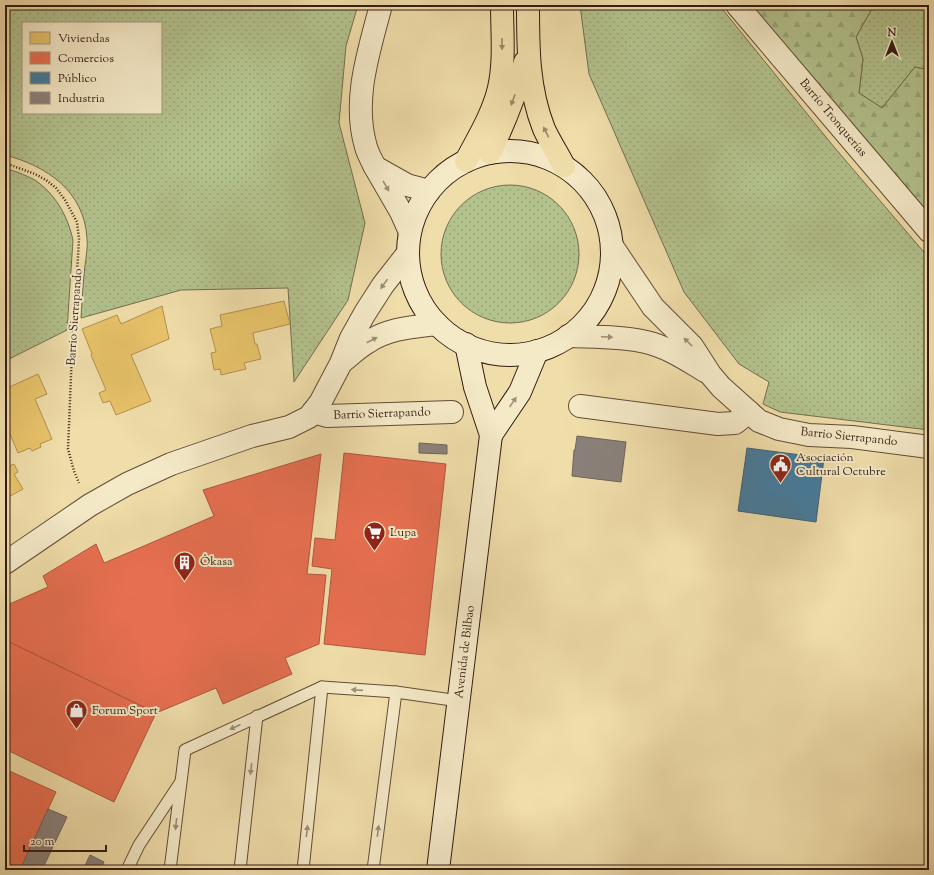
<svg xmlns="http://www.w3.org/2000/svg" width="934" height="875" font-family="'Sorts Mill Goudy',serif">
<defs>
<pattern id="grass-dots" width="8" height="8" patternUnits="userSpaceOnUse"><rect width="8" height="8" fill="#b3c28d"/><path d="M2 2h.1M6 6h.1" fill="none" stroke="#9aa679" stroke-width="1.8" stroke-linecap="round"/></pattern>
<pattern id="forest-firs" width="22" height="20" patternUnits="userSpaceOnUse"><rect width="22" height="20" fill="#b3c28d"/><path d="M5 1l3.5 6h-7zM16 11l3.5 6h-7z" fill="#9aa679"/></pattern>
</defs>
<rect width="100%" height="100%" fill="#f0deaa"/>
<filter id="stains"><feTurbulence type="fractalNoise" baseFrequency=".005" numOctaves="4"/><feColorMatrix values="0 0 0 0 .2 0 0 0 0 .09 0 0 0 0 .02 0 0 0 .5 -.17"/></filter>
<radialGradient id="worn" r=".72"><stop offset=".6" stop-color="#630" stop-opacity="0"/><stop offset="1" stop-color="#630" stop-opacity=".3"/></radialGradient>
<!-- grass -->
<g fill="url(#grass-dots)" stroke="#736e50" fill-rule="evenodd">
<path d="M5,5H358L346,46L339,123L365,223L348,300L294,382L288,288L181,290L81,318C82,301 83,283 85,266C86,257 88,247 87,238C84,191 47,166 5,155ZM23,23H161V113H23Z"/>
<polygon points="580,5 719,5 834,147 929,258 929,430 780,412 763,404 769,382 739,364 684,292 589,74"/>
<polygon points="874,5 929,5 929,70 915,67 882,108 859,93 863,59 856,37"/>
<path d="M5,168C14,171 32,177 39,183C58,198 68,218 73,240L67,330L5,361Z"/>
<circle cx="510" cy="254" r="69"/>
</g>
<!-- forest -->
<polygon fill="url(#forest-firs)" stroke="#736e50" points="747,5 823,5 827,8 828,5 874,5 856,37 863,59 859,93 882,108 915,67 929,70 929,215"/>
<!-- homes -->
<g fill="#e9c46a" stroke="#b29150">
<polygon points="284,301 290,324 253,333 255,344 257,344 261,359 244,363 246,369 221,375 220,369 214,370 211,353 216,352 210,329 222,326 220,315"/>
<polygon points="162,306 169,339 131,355 151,401 116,415 110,401 103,403 99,393 106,390 91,355 92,354 82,329 117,315 121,324"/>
<polygon points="38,374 47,394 35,399 52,439 40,444 41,447 32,451 30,448 18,453 5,422 5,389"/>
<polygon points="6,461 9,466 14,464 18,472 14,474 23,489 5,499 5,462"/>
</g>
<!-- shops -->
<g fill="#e76f51" stroke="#b1563e">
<polygon points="344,453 446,464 425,655 324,644 332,569 312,566 315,538 335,540"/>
<polygon points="321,454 307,574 326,575 319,644 285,658 292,674 223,704 216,688 156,713 5,640 5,606 48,587 43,576 96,544 104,563 214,516 203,490"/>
<polygon points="5,640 156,713 114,802 5,749"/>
<polygon points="5,769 56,792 20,870 5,870"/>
</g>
<!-- public -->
<polygon fill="#457b9d" stroke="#405e73" points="747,448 824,458 816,522 738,511"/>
<!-- industry -->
<g fill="#8a817c" stroke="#70625c">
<polygon points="577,436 626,442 621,482 572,476 574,450 575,450"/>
<polygon points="419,443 447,445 447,454 419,453"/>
<polygon points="48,809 67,817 42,870 20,870"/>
<polygon points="90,855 104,862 100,870 83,870"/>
</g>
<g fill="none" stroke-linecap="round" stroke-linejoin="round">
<defs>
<g id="service">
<polyline points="127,870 139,845 180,783"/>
<polyline points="170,870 185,750 322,687 396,692 459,701"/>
<polyline points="240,870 257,716"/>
<polyline points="303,870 322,687"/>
<polyline points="373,870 396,692"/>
</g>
<g id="minor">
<polyline points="737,5 929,231"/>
<path d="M375,167C372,161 368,154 366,147C352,100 369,51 381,5"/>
<polyline points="410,232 401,212 375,167 407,185 429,191"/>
<polyline points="612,246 653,307 692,346 710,374 721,387 759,421 779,429 809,435 852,437 929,447"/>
<path d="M568,336C594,337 621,336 646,342C668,347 688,361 707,372"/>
<path d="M343,361C351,355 359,347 368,342C389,328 413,327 437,324"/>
<polyline points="580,406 718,424 735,423 749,412"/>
<polyline points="313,412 327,416 452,412"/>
<polyline points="5,563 90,505 127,484 171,464 252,436 289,427 309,417 320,403 341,363 351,338 365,313 383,285 408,253"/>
</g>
<g id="secondary">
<circle cx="510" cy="253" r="102"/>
<polyline points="491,435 520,392 537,351"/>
<polyline points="438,870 491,435 475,387 466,344"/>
</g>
<g id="motorway">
<path d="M528,5C528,47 528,89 544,129C550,142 558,154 564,166"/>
<path d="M490,153C504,123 516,94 525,62"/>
<path d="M466,161C478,138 493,114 499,88C505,61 502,32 502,5"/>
</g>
</defs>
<!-- service casing -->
<use href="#service" stroke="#624c38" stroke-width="13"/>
<!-- minor casing -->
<use href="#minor" stroke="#624c38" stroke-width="24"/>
<!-- secondary casing -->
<use href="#secondary" stroke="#331b12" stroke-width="24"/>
<!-- motorway casing -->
<use href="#motorway" stroke="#331b12" stroke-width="24"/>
<!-- path -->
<polyline stroke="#331b12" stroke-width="2.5" stroke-dasharray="1 2" stroke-linecap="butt" points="5,163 35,174 46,180 56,188 65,200 77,222 79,239 78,257 73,327 68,449 74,471 79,483"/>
<!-- service -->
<use href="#service" stroke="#f5eac8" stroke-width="11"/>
<!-- minor -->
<use href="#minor" stroke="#f5eac8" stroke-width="22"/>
<!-- secondary -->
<use href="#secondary" stroke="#f5eac8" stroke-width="22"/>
<!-- motorway -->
<use href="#motorway" stroke="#f0deaa" stroke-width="22"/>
</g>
<!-- one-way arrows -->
<defs><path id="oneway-solid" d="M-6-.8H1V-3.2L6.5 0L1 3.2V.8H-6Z"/></defs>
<g fill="#9b8666">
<use href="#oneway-solid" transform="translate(502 44) rotate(89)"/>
<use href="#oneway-solid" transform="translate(513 100) rotate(110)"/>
<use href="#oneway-solid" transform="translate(546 132) rotate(-116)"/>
</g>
<g fill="#9e8d76">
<use href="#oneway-solid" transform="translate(386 186) rotate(60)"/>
<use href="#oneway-solid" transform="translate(384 284) rotate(126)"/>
<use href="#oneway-solid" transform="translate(607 337) rotate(2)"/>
<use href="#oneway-solid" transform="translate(372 340) rotate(-28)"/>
<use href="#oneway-solid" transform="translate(688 342) rotate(-135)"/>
<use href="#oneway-solid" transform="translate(513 402) rotate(-56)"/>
<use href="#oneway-solid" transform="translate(357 690) rotate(-176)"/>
<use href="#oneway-solid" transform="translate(235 727) rotate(155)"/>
<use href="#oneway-solid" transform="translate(251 769) rotate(97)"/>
<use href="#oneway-solid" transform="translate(176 824) rotate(97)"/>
<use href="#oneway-solid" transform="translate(307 831) rotate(-84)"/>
<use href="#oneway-solid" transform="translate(378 831) rotate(-83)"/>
</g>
<!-- icons -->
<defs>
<symbol id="civic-pin" viewBox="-11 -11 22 30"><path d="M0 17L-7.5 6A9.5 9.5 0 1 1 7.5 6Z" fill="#8f2418" stroke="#f5eac8"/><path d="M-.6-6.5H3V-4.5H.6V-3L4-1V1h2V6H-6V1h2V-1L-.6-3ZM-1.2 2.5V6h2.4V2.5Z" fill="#fff"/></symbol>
<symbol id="supermarket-pin" viewBox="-11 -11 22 30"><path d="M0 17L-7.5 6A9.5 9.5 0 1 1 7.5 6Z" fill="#8f2418" stroke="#f5eac8"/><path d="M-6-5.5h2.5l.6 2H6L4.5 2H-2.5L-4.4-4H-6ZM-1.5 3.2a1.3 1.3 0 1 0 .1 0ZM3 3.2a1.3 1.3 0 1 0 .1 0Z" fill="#fff"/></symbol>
<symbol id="building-pin" viewBox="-11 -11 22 30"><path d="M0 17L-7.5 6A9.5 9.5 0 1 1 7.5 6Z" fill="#8f2418" stroke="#f5eac8"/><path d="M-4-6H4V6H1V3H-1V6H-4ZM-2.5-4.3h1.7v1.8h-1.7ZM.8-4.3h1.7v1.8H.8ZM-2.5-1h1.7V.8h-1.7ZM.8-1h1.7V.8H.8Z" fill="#fff"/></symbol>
<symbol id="shop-pin" viewBox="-11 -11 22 30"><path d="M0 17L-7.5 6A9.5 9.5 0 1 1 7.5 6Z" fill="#8f2418" stroke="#f5eac8"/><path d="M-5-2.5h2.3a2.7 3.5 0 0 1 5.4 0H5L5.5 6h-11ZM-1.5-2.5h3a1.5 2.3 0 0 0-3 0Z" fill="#fff"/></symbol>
</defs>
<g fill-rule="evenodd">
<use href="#civic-pin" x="768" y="452" width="25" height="34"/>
<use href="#supermarket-pin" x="362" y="520" width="25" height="34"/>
<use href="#building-pin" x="172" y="550" width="25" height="34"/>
<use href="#shop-pin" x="64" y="698" width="25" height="34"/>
</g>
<g text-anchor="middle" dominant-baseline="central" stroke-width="4" stroke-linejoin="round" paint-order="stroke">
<!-- street labels -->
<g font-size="12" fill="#331b12" stroke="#f5eac8">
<text transform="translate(833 118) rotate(50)">Barrio Tronquerías</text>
<text transform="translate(75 317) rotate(-86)">Barrio Sierrapando</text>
<text transform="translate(382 414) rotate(-2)">Barrio Sierrapando</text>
<text transform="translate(849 437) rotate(6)">Barrio Sierrapando</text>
<text transform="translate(465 652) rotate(-83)">Avenida de Bilbao</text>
</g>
<!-- poi labels -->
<g font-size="12" fill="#331b12" stroke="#f5eac8" text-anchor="start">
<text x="796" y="458">Asociación<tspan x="796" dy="14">Cultural Octubre</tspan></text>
<text x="390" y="533">Lupa</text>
<text x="200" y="562">Ôkasa</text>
<text x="92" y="711">Forum Sport</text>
</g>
</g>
<!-- margin -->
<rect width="934" height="875" fill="none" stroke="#f0deaa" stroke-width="20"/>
<rect x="6" y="6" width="922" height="863" fill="none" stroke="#331b12" stroke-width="2"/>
<rect x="10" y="10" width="914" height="855" fill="none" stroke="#331b12"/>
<!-- legend -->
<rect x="22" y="22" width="140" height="92" fill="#f5eac8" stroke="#a7977f"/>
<rect x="30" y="32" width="20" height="12" fill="#e9c46a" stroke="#a7977f"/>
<text x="58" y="42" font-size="12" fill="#331b12">Viviendas</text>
<rect x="30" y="52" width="20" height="12" fill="#e76f51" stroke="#a7977f"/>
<text x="58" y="62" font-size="12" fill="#331b12">Comercios</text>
<rect x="30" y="72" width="20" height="12" fill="#457b9d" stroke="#a7977f"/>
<text x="58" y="82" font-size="12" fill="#331b12">Público</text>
<rect x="30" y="92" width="20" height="12" fill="#8a817c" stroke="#a7977f"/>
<text x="58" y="102" font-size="12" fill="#331b12">Industria</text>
<!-- north arrow -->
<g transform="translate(892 42)" stroke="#f5eac8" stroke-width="3" paint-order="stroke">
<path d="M0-3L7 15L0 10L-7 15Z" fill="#331b12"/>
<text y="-6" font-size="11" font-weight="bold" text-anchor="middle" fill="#331b12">N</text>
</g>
<!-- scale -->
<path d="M24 845v6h82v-6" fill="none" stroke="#331b12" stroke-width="2"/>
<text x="30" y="845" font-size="12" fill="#331b12" stroke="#f5eac8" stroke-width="3" paint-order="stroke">20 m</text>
<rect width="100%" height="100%" filter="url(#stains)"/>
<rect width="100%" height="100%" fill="url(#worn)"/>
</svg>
